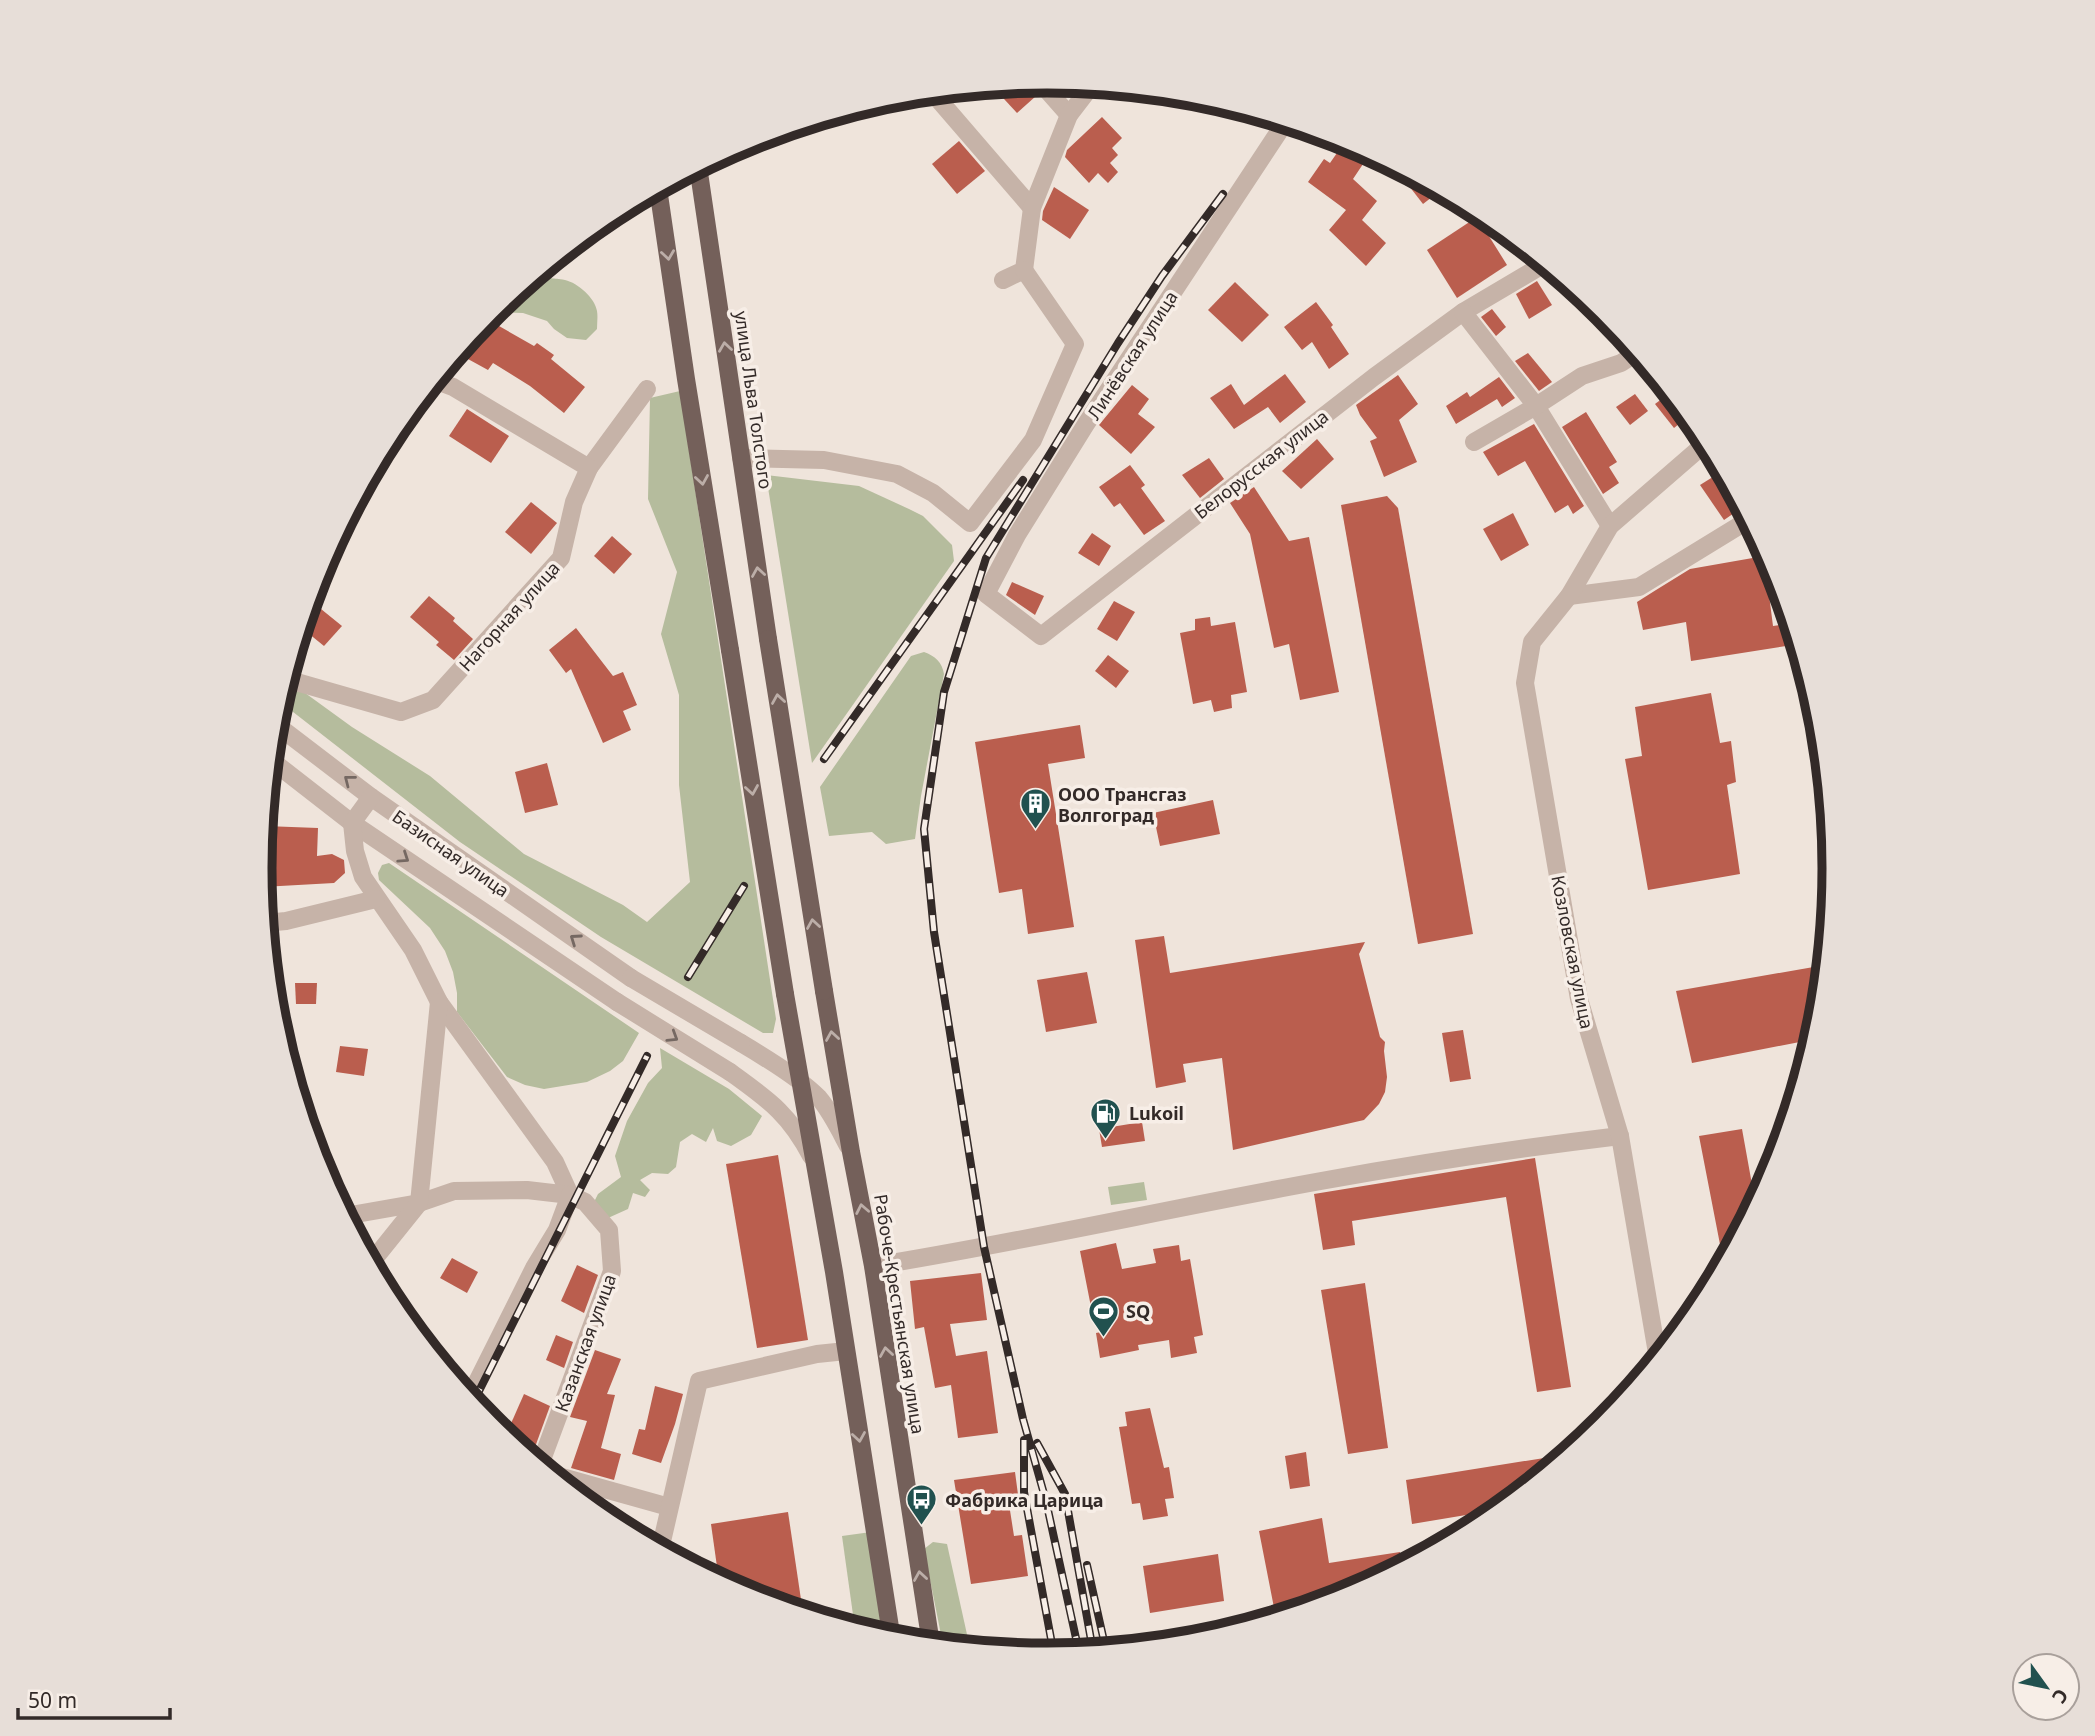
<svg xmlns="http://www.w3.org/2000/svg" width="2095" height="1736" font-family="'Noto Sans',sans-serif">
<rect width="100%" height="100%" fill="#efe4db"/>
<!-- green -->
<g fill="#b5bc9d">
<path d="M539,272C551,281 552,277 565,280C578,283 595,298 597,311C598,317 597,323 597,329L586,340L567,338L554,329L547,321L523,313L490,312Z"/>
<polygon points="680,391 776,1019 773,1033 763,1033 601,937 460,842 279,701 283,690 301,690 352,727 430,776 524,854 623,905 647,922 690,882 679,785 679,695 661,634 677,572 648,499 650,398"/>
<polygon points="766,475 859,486 909,509 923,516 952,545 954,561 812,763"/>
<path d="M924,652C935,656 942,662 944,674L921,796L915,839L886,844L872,832L829,836L820,787L911,656Z"/>
<polygon points="389,863 639,1033 623,1061 610,1071 587,1082 544,1089 525,1085 507,1077 457,1012 457,993 453,972 445,951 430,928 379,880 378,873 382,865"/>
<polygon points="660,1048 729,1089 762,1116 751,1135 731,1146 717,1141 713,1128 706,1142 692,1134 680,1142 676,1167 668,1174 652,1173 640,1180 650,1190 645,1197 633,1193 628,1209 608,1218 593,1204 598,1194 621,1177 615,1156 627,1121 648,1083 662,1068"/>
<polygon points="1144,1182 1147,1200 1111,1205 1108,1187"/>
<polygon points="871,1532 887,1638 855,1629 842,1536"/>
<polygon points="933,1542 947,1544 970,1648 943,1645 924,1549"/>
</g>
<!-- building -->
<g fill="#ba5e4e">
<polygon points="1024,83 1036,96 1017,113 992,86"/>
<polygon points="1102,117 1122,138 1112,148 1118,155 1110,163 1118,172 1108,183 1098,173 1089,183 1065,157 1067,150"/>
<polygon points="1346,140 1371,152 1353,179 1377,201 1362,220 1386,243 1366,266 1329,230 1346,210 1308,182 1324,159 1330,163"/>
<polygon points="959,141 985,171 957,194 932,164"/>
<polygon points="1392,164 1431,184 1441,190 1423,204"/>
<polygon points="1054,187 1089,210 1070,239 1042,220 1043,211"/>
<polygon points="1477,217 1507,265 1457,298 1427,250"/>
<polygon points="1537,281 1552,305 1529,319 1516,294"/>
<polygon points="1235,282 1269,315 1242,342 1208,310"/>
<polygon points="1316,302 1333,325 1331,327 1349,354 1329,369 1312,342 1302,350 1284,327"/>
<polygon points="1492,309 1506,327 1496,336 1481,317"/>
<polygon points="485,318 534,346 537,343 554,355 551,359 585,387 564,413 530,386 493,363 488,370 457,353"/>
<polygon points="1528,353 1552,382 1539,391 1515,361"/>
<polygon points="1285,374 1306,402 1280,423 1268,407 1234,429 1210,398 1231,384 1244,405"/>
<polygon points="1398,375 1418,404 1399,420 1417,462 1384,477 1370,441 1377,438 1360,415 1356,405"/>
<polygon points="1499,377 1515,398 1502,407 1497,399 1456,424 1446,406 1467,392 1470,397"/>
<polygon points="1132,385 1149,399 1138,414 1155,427 1131,454 1099,425"/>
<polygon points="1671,392 1690,415 1674,428 1655,404"/>
<polygon points="1635,394 1648,411 1630,425 1616,407"/>
<polygon points="467,409 509,436 491,463 449,436"/>
<polygon points="1586,412 1617,462 1609,467 1619,483 1603,494 1562,427"/>
<polygon points="1534,424 1584,506 1573,514 1568,505 1555,513 1525,461 1498,476 1483,452"/>
<polygon points="1317,439 1334,459 1301,489 1282,471"/>
<polygon points="1209,458 1224,479 1200,498 1182,475"/>
<polygon points="1130,465 1145,485 1141,488 1165,521 1144,535 1120,503 1114,507 1099,487"/>
<polygon points="1724,470 1743,507 1724,520 1700,485"/>
<polygon points="1254,487 1289,541 1309,537 1339,692 1300,700 1289,644 1274,648 1250,534 1230,503"/>
<polygon points="1387,496 1398,508 1473,934 1418,944 1341,505"/>
<polygon points="531,502 557,523 531,554 505,532"/>
<polygon points="1513,513 1529,545 1501,561 1483,529"/>
<polygon points="1092,533 1111,546 1099,566 1078,553"/>
<polygon points="612,536 632,554 614,574 594,556"/>
<polygon points="1764,556 1773,626 1792,623 1799,644 1691,661 1686,622 1643,630 1637,602 1656,590 1690,569"/>
<polygon points="1012,582 1044,596 1035,615 1006,595"/>
<polygon points="429,596 455,618 453,621 473,639 454,660 436,645 439,642 410,617"/>
<polygon points="1114,601 1135,612 1117,641 1097,629"/>
<polygon points="321,609 342,626 324,646 303,629"/>
<polygon points="1210,617 1211,626 1235,622 1247,692 1231,695 1232,708 1214,712 1211,700 1193,704 1180,633 1195,630 1195,619"/>
<polygon points="576,628 613,676 623,672 637,705 623,711 631,730 603,743 571,669 566,673 549,650"/>
<polygon points="1108,655 1129,671 1116,688 1095,671"/>
<polygon points="1711,693 1720,743 1731,741 1736,782 1727,785 1740,874 1648,890 1625,759 1642,756 1635,707"/>
<polygon points="1080,725 1085,758 1048,764 1074,927 1028,934 1022,889 999,893 975,742"/>
<polygon points="547,763 558,805 525,813 515,772"/>
<polygon points="1213,800 1220,834 1160,846 1153,813"/>
<polygon points="265,826 318,828 317,856 332,854 344,860 345,873 334,883 262,887 260,868 261,862 264,862"/>
<polygon points="1164,936 1170,973 1365,942 1359,954 1380,1037 1385,1042 1384,1051 1387,1077 1385,1092 1379,1104 1364,1120 1233,1150 1222,1058 1183,1064 1186,1082 1156,1088 1135,940"/>
<polygon points="1825,965 1820,1022 1815,1039 1692,1063 1676,991"/>
<polygon points="1087,972 1097,1023 1046,1032 1037,980"/>
<polygon points="295,983 317,983 316,1004 296,1004"/>
<polygon points="1463,1030 1471,1079 1450,1082 1442,1033"/>
<polygon points="340,1046 368,1049 364,1076 336,1072"/>
<polygon points="1142,1122 1145,1141 1102,1147 1099,1129"/>
<polygon points="1742,1129 1753,1190 1765,1188 1724,1265 1699,1136"/>
<polygon points="778,1155 808,1340 757,1348 726,1164"/>
<polygon points="1535,1158 1571,1387 1537,1392 1506,1197 1352,1221 1355,1245 1323,1250 1314,1194"/>
<polygon points="1116,1243 1122,1269 1156,1263 1153,1249 1179,1245 1181,1261 1190,1259 1203,1335 1194,1337 1197,1353 1171,1358 1169,1340 1138,1345 1139,1350 1100,1358 1096,1333 1101,1332 1097,1307 1091,1307 1080,1251"/>
<polygon points="452,1258 478,1272 467,1293 440,1278"/>
<polygon points="577,1265 598,1275 584,1313 561,1301"/>
<polygon points="981,1273 987,1320 950,1324 956,1356 987,1351 998,1433 958,1438 951,1385 935,1388 924,1327 915,1329 910,1281"/>
<polygon points="1365,1283 1388,1448 1348,1454 1321,1290"/>
<polygon points="556,1335 573,1342 564,1368 546,1360"/>
<polygon points="595,1350 621,1359 607,1394 615,1395 601,1448 621,1454 614,1480 571,1468 587,1421 570,1417"/>
<polygon points="655,1386 683,1394 675,1424 661,1463 632,1454 639,1429 645,1430"/>
<polygon points="524,1394 550,1406 531,1458 505,1437"/>
<polygon points="1150,1408 1164,1468 1169,1467 1174,1498 1165,1499 1168,1516 1143,1520 1140,1503 1132,1504 1119,1427 1127,1426 1125,1412"/>
<polygon points="1306,1452 1310,1486 1290,1489 1285,1456"/>
<polygon points="1569,1454 1502,1509 1412,1524 1406,1480"/>
<polygon points="1015,1472 1019,1502 1009,1504 1014,1536 1022,1535 1028,1576 971,1584 954,1480"/>
<polygon points="788,1512 803,1613 746,1595 719,1581 711,1524"/>
<polygon points="1322,1518 1329,1563 1400,1552 1403,1567 1348,1596 1276,1618 1259,1531"/>
<polygon points="1218,1554 1224,1601 1150,1613 1143,1566"/>
</g>
<g fill="none" stroke-linecap="round" stroke-linejoin="round">
<!-- minor -->
<g stroke="#c6b3a8" stroke-width="18">
<polyline points="1039,81 1069,115"/>
<polyline points="932,92 1032,208"/>
<polyline points="1286,121 1086,424 1017,535 986,594 1041,636 1374,377 1463,312 1546,263"/>
<polyline points="1003,280 1024,270 1032,208 1069,115 1092,85"/>
<polyline points="1463,312 1536,406 1610,526"/>
<polyline points="1474,442 1536,406 1582,376 1621,363 1638,352"/>
<polyline points="741,458 824,460 897,474 933,493 970,523 1033,440 1075,344 1024,270"/>
<polyline points="589,468 647,389"/>
<polyline points="1569,596 1639,587 1750,519"/>
<polyline points="286,679 401,712 433,700 561,558 574,502 589,468 453,387 434,380"/>
<polyline points="274,723 371,797 631,978"/>
<polyline points="271,760 352,823 617,1002"/>
<polyline points="371,797 352,823 355,851 363,877 413,950 439,1002 555,1162 570,1195"/>
<polyline points="265,923 286,921 376,899"/>
<path d="M741,1043C763,1056 801,1079 819,1098C831,1112 839,1129 848,1146"/>
<path d="M730,1072C767,1099 789,1113 811,1156"/>
<polyline points="345,1216 419,1203 454,1191 527,1190 570,1195 585,1202 609,1230 612,1271 540,1465"/>
<polyline points="370,1264 419,1203 439,1002"/>
<path d="M873,1266C1023,1242 1171,1208 1321,1181C1420,1163 1520,1148 1620,1136"/>
<polyline points="1658,1359 1620,1136 1579,999 1525,683 1532,642 1569,596 1610,526 1708,441"/>
<polyline points="469,1398 534,1268 557,1230 570,1195"/>
<polyline points="551,1474 669,1507"/>
<polyline points="660,1550 699,1381 817,1354 846,1351"/>
</g>
<!-- major -->
<g stroke="#74605a" stroke-width="18">
<polyline points="698,166 768,639"/>
<polyline points="658,188 686,379 730,650"/>
<polyline points="824,991 851,1152 873,1266 931,1644"/>
<polyline points="785,994 834,1272 892,1640"/>
</g>
<defs>
<g id="rail">
<polyline points="824,759 1023,480"/>
<polyline points="688,977 744,886"/>
<polyline points="473,1403 647,1056"/>
<polyline points="1024,1440 1024,1492 1054,1655"/>
<polyline points="1037,1443 1065,1494 1093,1651"/>
<polyline points="1087,1565 1106,1650"/>
<polyline points="1079,1652 1046,1501 1023,1419 984,1247 934,932 924,829 944,692 986,558 1118,343 1162,276 1223,194"/>
</g>
</defs>
<!-- rail casing -->
<use href="#rail" stroke="#332a28" stroke-width="8"/>
<!-- rail -->
<use href="#rail" stroke="#f7eee7" stroke-width="5" stroke-dasharray="16" stroke-linecap="butt"/>
<!-- minor-bridge -->
<g stroke="#c6b3a8" stroke-width="18">
<polyline points="631,978 741,1043"/>
<polyline points="617,1002 730,1072"/>
</g>
<!-- major-bridge -->
<g stroke="#74605a" stroke-width="18">
<polyline points="768,639 824,991"/>
<polyline points="730,650 785,994"/>
</g>
</g>
<!-- one-way arrows -->
<defs><path id="oneway-chevron" d="M-2-3.5L2.5 0L-2 3.5" fill="none" stroke-width="1.6" stroke-linecap="round" stroke-linejoin="round" transform="scale(1.75)"/></defs>
<g stroke="#bcaea8">
<use href="#oneway-chevron" transform="translate(668 255) rotate(82)"/>
<use href="#oneway-chevron" transform="translate(725 347) rotate(-98)"/>
<use href="#oneway-chevron" transform="translate(702 480) rotate(81)"/>
<use href="#oneway-chevron" transform="translate(758 572) rotate(-99)"/>
<use href="#oneway-chevron" transform="translate(778 699) rotate(-99)"/>
<use href="#oneway-chevron" transform="translate(752 790) rotate(81)"/>
<use href="#oneway-chevron" transform="translate(813 924) rotate(-99)"/>
<use href="#oneway-chevron" transform="translate(832 1036) rotate(-99)"/>
<use href="#oneway-chevron" transform="translate(862 1209) rotate(-101)"/>
<use href="#oneway-chevron" transform="translate(886 1352) rotate(-99)"/>
<use href="#oneway-chevron" transform="translate(859 1437) rotate(81)"/>
<use href="#oneway-chevron" transform="translate(920 1576) rotate(-99)"/>
</g>
<g stroke="#756862">
<use href="#oneway-chevron" transform="translate(349 780) rotate(-142)"/>
<use href="#oneway-chevron" transform="translate(404 858) rotate(34)"/>
<use href="#oneway-chevron" transform="translate(575 939) rotate(-145)"/>
<use href="#oneway-chevron" transform="translate(673 1037) rotate(32)"/>
</g>
<!-- icons -->
<defs>
<symbol id="building-pin" viewBox="-11 -11 22 30"><path d="M0 17L-7.5 6A9.5 9.5 0 1 1 7.5 6Z" fill="#21514f" stroke="#f7eee7"/><path d="M-4-6H4V6H1V3H-1V6H-4ZM-2.5-4.3h1.7v1.8h-1.7ZM.8-4.3h1.7v1.8H.8ZM-2.5-1h1.7V.8h-1.7ZM.8-1h1.7V.8H.8Z" fill="#fff"/></symbol>
<symbol id="fuel-pin" viewBox="-11 -11 22 30"><path d="M0 17L-7.5 6A9.5 9.5 0 1 1 7.5 6Z" fill="#21514f" stroke="#f7eee7"/><path d="M-5.5-6h7V0h2V4h1.3V-2.5L3-4.5l.8-.8L6-3V5H2.5V1h-1V6h-7ZM-4.2-4.7v3.2H.2V-4.7Z" fill="#fff"/></symbol>
<symbol id="stadium-pin" viewBox="-11 -11 22 30"><path d="M0 17L-7.5 6A9.5 9.5 0 1 1 7.5 6Z" fill="#21514f" stroke="#f7eee7"/><path d="M0-5a6.5 5 0 1 0 0 10a6.5 5 0 1 0 0-10ZM-3.5-1.8h7v3.6h-7Z" fill="#fff"/></symbol>
<symbol id="bus-pin" viewBox="-11 -11 22 30"><path d="M0 17L-7.5 6A9.5 9.5 0 1 1 7.5 6Z" fill="#21514f" stroke="#f7eee7"/><path d="M-5-6H5V4H4V6H2V4H-2V6H-4V4H-5ZM-3.5-4V0h7V-4ZM-3.5 1.2v1.5H-2V1.2ZM2 1.2v1.5H3.5V1.2Z" fill="#fff"/></symbol>
</defs>
<g fill-rule="evenodd">
<use href="#building-pin" x="1018" y="786" width="35" height="47"/>
<use href="#fuel-pin" x="1088" y="1096" width="35" height="47"/>
<use href="#stadium-pin" x="1086" y="1294" width="35" height="47"/>
<use href="#bus-pin" x="904" y="1482" width="35" height="47"/>
</g>
<g text-anchor="middle" dominant-baseline="central" stroke-width="7" stroke-linejoin="round" paint-order="stroke">
<!-- street labels -->
<g font-size="18" fill="#332a28" stroke="#f7eee7">
<text transform="translate(1132 355) rotate(-57)">Линёвская улица</text>
<text transform="translate(754 400) rotate(82)">улица Льва Толстого</text>
<text transform="translate(1261 464) rotate(-38)">Белорусская улица</text>
<text transform="translate(509 616) rotate(-48)">Нагорная улица</text>
<text transform="translate(451 853) rotate(35)">Базисная улица</text>
<text transform="translate(1573 952) rotate(79)">Козловская улица</text>
<text transform="translate(900 1314) rotate(81)">Рабоче-Крестьянская улица</text>
<text transform="translate(585 1343) rotate(-70)">Казанская улица</text>
</g>
<!-- poi labels -->
<g font-size="18" font-weight="bold" fill="#332a28" stroke="#f7eee7" text-anchor="start">
<text x="1058" y="794">ООО Трансгаз<tspan x="1058" dy="21">Волгоград</tspan></text>
<text x="1129" y="1113">Lukoil</text>
<text x="1126" y="1311">SQ</text>
<text x="945" y="1500">Фабрика Царица</text>
</g>
</g>
<!-- crop -->
<path d="M0 0H2095V1736H0ZM272 868a775 775 0 1 1 1550 0a775 775 0 1 1-1550 0Z" fill="#e7ded8" fill-rule="evenodd"/>
<path fill="none" stroke="#332a28" stroke-width="9" d="M272 868a775 775 0 1 1 1550 0a775 775 0 1 1-1550 0Z"/>
<!-- north arrow -->
<g transform="translate(2046 1687) rotate(123)"><circle r="33" fill="#f7eee7" stroke="#a9a09b" stroke-width="2"/>
<path d="M0-5L12 26L0 18L-12 26Z" fill="#21514f"/>
<text y="-10" font-size="19" font-weight="bold" text-anchor="middle" fill="#332a28">С</text>
</g>
<!-- scale -->
<path d="M18 1708v10h152v-10" fill="none" stroke="#332a28" stroke-width="3.5"/>
<text x="28" y="1708" font-size="21" fill="#332a28" stroke="#f7eee7" stroke-width="5" paint-order="stroke">50 m</text>
</svg>
